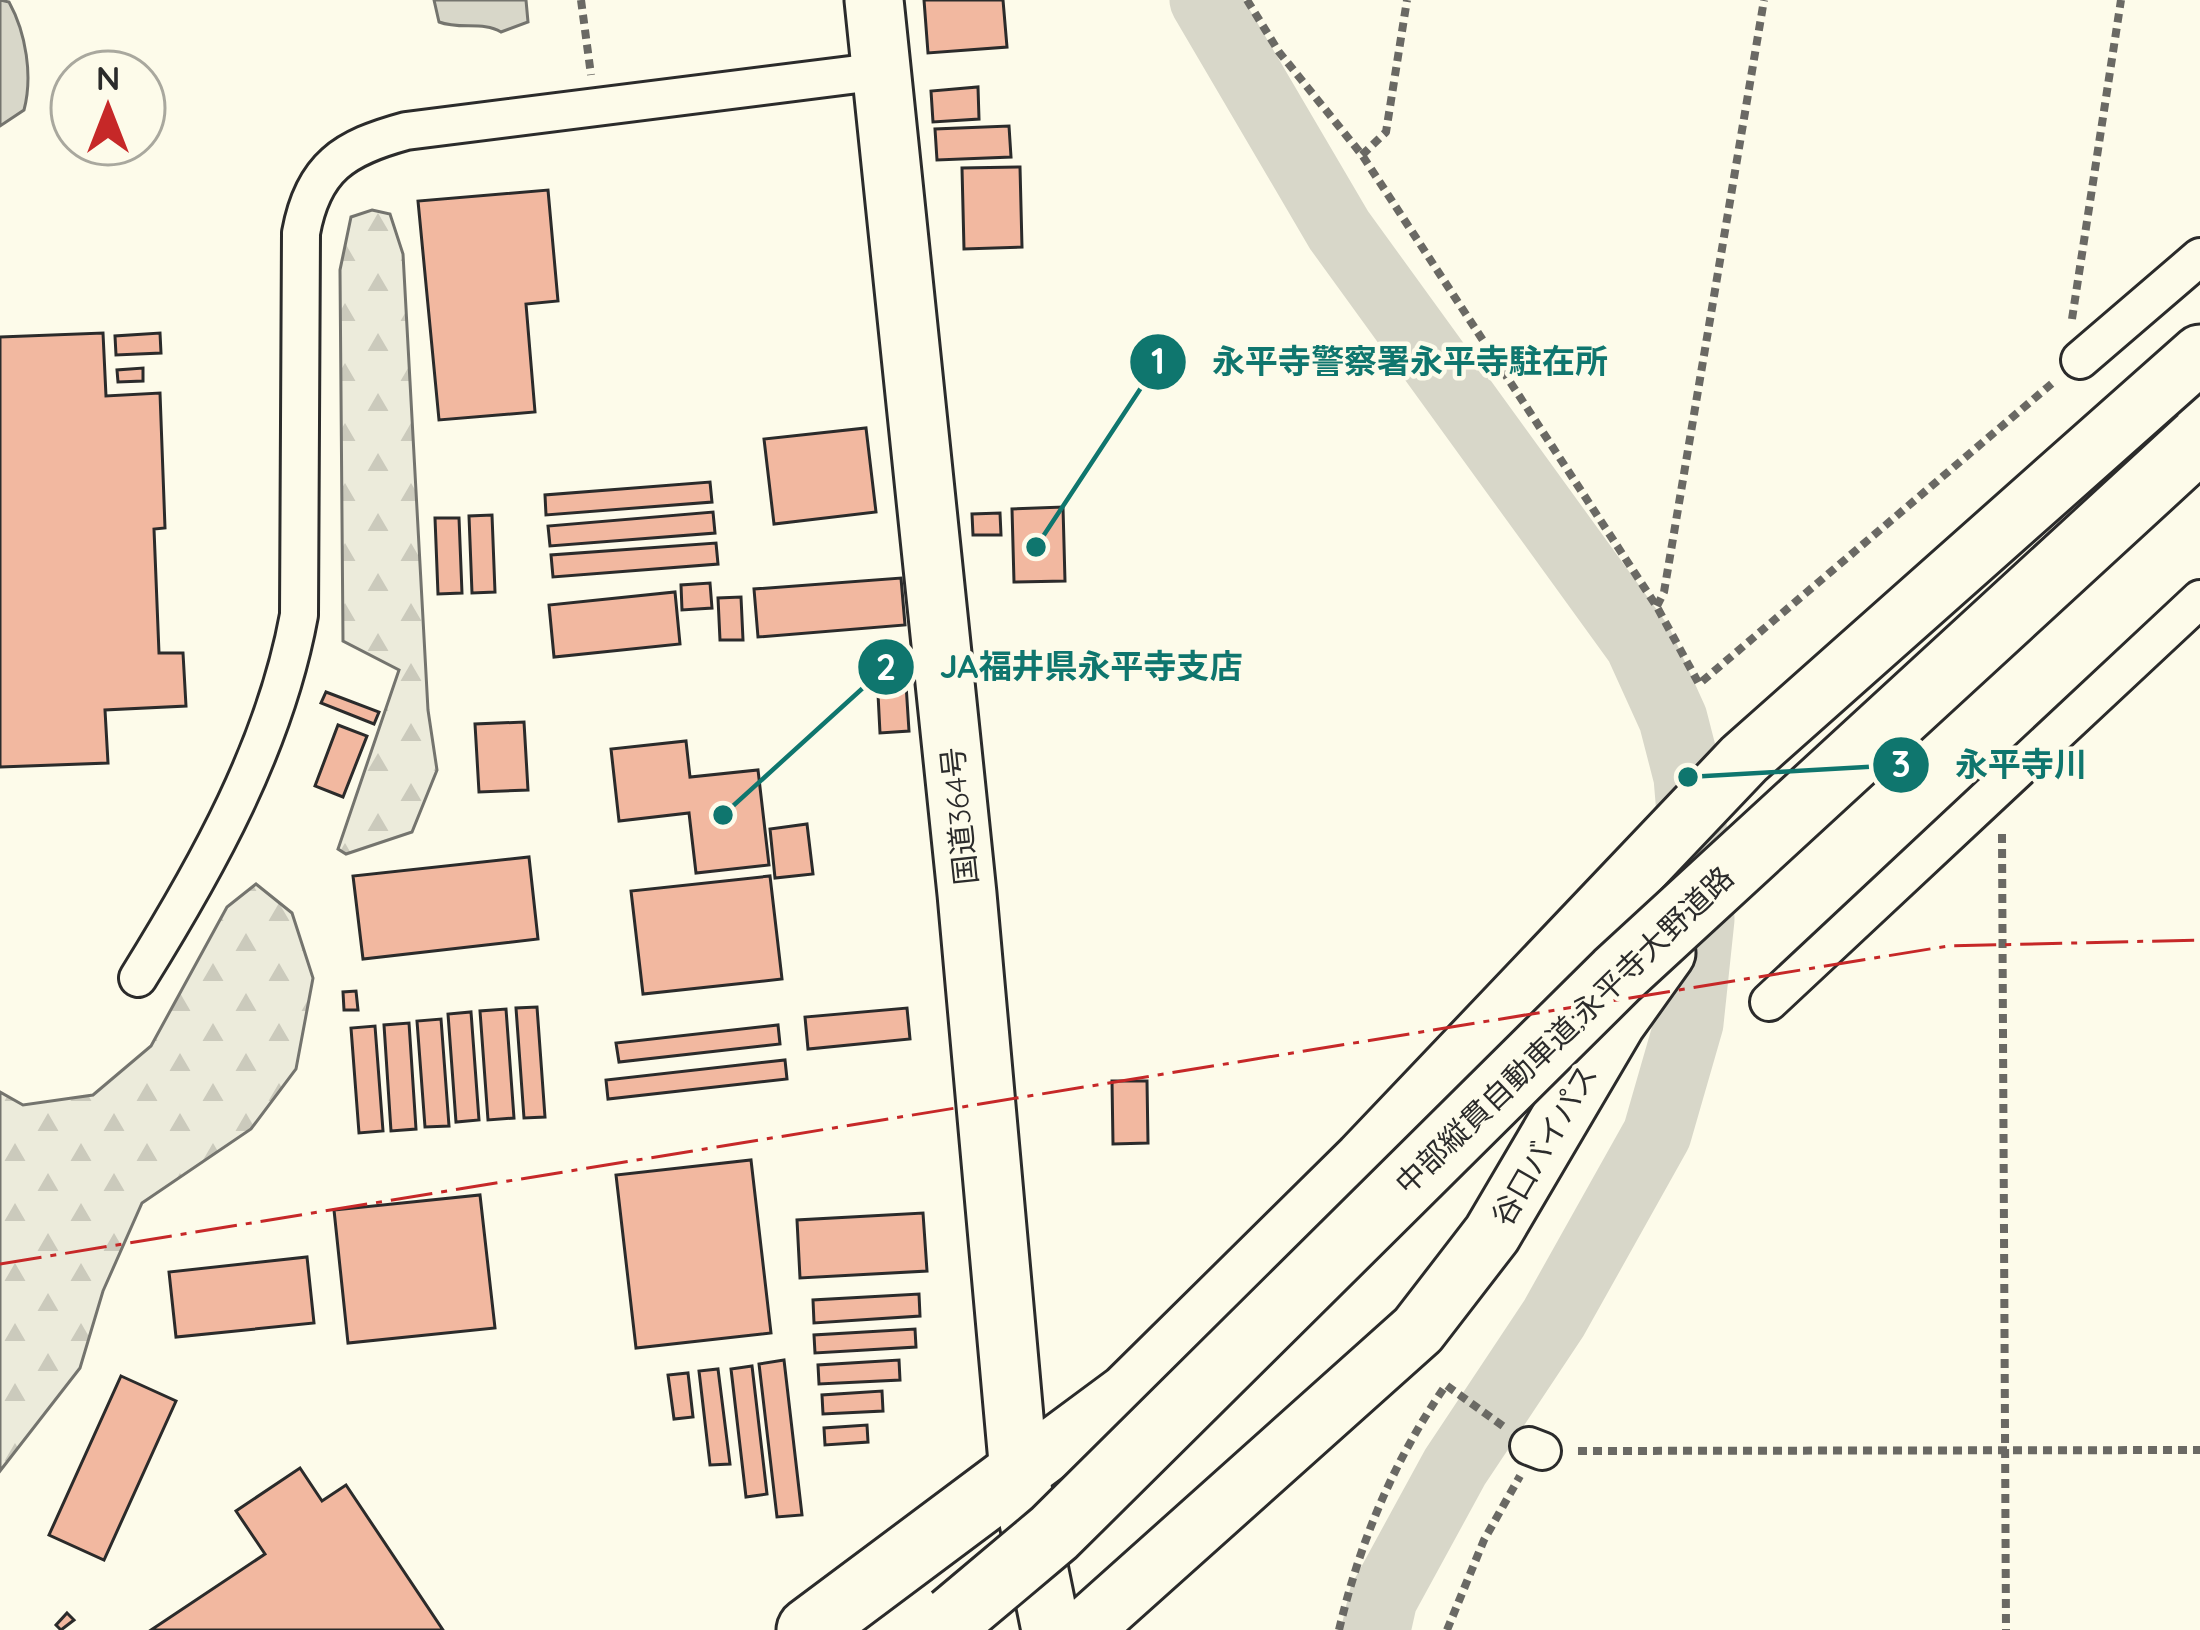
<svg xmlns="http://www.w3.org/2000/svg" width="2200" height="1630" font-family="Quicksand,'Noto Sans JP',sans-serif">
<defs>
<pattern id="forest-firs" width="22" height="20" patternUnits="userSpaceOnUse" patternTransform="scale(3)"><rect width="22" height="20" fill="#ecebdb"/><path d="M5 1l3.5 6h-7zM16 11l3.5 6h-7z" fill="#cbcabc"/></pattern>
</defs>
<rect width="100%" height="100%" fill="#fdfbea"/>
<!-- forest -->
<g fill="url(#forest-firs)" stroke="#74746e" stroke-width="3">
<polygon points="372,210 390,214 403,254 428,710 437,770 412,832 346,854 338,849 399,670 343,641 340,270 351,217"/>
<polygon points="256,884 292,913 313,978 296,1069 251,1129 142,1203 103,1291 80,1368 0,1471 0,1092 23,1105 93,1095 151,1046 227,907"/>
</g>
<!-- water -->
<g fill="#d8d7c9" stroke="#74746e" stroke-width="3">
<path d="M0,0L9,2C26,33 33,76 24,110L0,126Z"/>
<path d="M434,0H526L528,22L501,32C483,21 460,30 439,22Z"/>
</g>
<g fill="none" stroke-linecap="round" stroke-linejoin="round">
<!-- river -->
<polyline stroke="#d8d7c9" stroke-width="69" points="1204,0 1339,230 1639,644 1673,719 1688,777 1700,919 1689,1023 1657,1134 1554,1318 1455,1467 1383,1599 1376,1630"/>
</g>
<!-- building -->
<g fill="#f2b8a0" stroke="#2b2b2b" stroke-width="3">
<polygon points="924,0 1003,0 1007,47 928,53"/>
<polygon points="978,87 979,119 933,122 931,91"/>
<polygon points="1009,126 1011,157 937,160 935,129"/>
<polygon points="1020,167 1022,247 964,249 962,168"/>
<polygon points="548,190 558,301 526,304 535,412 439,420 418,201"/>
<polygon points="103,333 106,396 160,393 165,528 154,529 159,653 183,653 186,706 105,710 108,763 0,767 0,337"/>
<polygon points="160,333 161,353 116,355 115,336"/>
<polygon points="143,368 143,381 118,382 117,370"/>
<polygon points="866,428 876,512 774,524 764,439"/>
<polygon points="710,482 712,502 546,515 545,495"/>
<polygon points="1063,507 1065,581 1014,582 1012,509"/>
<polygon points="713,512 715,533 550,546 548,526"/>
<polygon points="1000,513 1001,535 973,535 972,514"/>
<polygon points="492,515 495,592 472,593 469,516"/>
<polygon points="435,518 459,518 462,593 438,594"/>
<polygon points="716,543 718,564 553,577 551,555"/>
<polygon points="901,578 905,625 758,637 754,589"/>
<polygon points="710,583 712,608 682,610 681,585"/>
<polygon points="675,592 680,644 554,657 549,605"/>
<polygon points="741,597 743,640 720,640 718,598"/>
<polygon points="904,653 909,731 880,733 876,655"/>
<polygon points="326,692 379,712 374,724 321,703"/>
<polygon points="524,722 528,790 479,792 475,724"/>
<polygon points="338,725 367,736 343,797 315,786"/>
<polygon points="686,741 690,777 758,770 769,865 696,873 689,813 619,821 611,749"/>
<polygon points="807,824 813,874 775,878 770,829"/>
<polygon points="529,857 538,939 363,959 353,876"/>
<polygon points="770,876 782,979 643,994 631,891"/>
<polygon points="356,991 358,1010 344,1010 343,992"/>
<polygon points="537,1007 545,1117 524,1118 516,1008"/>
<polygon points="907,1008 910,1039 808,1049 805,1017"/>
<polygon points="506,1009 514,1118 488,1120 480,1011"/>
<polygon points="471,1012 479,1120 456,1122 448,1014"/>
<polygon points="441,1019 449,1126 425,1127 417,1021"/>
<polygon points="409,1023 416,1129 391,1131 384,1025"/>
<polygon points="778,1025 780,1044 619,1062 616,1043"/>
<polygon points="375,1026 383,1131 359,1133 351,1028"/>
<polygon points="785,1060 787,1079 608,1099 606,1080"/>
<polygon points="1112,1081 1147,1081 1148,1143 1113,1144"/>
<polygon points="751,1160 771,1333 636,1348 616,1175"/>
<polygon points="480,1195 495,1328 348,1343 334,1210"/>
<polygon points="923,1213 927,1271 800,1278 797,1220"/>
<polygon points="307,1257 314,1323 176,1337 169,1272"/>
<polygon points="919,1294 920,1316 814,1323 813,1300"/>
<polygon points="915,1329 916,1347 815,1353 814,1335"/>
<polygon points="784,1360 802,1515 777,1517 759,1364"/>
<polygon points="899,1360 900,1380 819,1384 818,1365"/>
<polygon points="752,1366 767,1494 746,1497 731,1369"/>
<polygon points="718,1369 730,1464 710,1465 699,1371"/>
<polygon points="688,1373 693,1417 674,1419 668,1375"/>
<polygon points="121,1376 176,1401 104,1560 49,1535"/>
<polygon points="882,1391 883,1411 823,1414 822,1395"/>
<polygon points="867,1425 868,1442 825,1445 824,1428"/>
<polygon points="300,1468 322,1501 346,1485 443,1630 151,1630 265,1554 236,1511"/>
<polygon points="67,1613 74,1620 61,1630 56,1625"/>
</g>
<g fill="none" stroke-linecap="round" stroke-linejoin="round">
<defs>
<g id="minor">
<polyline points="2080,360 2200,257"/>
<path d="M138,978C207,867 275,746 299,615L301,233C313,167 344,148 406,131L882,71"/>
<polyline points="1769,1002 2200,599"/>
<polyline points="1529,1446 1542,1451"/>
</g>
<g id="trunk">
<polyline points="874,0 967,894 1019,1473 1051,1630"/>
<polyline points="1019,1473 1127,1393 1363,1160 1744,759 2200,354"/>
<polyline points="1083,1630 1418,1330 1492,1234 1616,1023 1666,953"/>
</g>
<polyline id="motorway" points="809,1630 1019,1473"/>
</defs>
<!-- minor casing -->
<use href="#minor" stroke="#2b2b2b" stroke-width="42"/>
<!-- trunk casing -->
<use href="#trunk" stroke="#2b2b2b" stroke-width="63"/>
<!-- motorway casing -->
<use href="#motorway" stroke="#2b2b2b" stroke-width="69"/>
<!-- path -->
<g stroke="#6a6964" stroke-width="8" stroke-dasharray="9 6" stroke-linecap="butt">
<polyline points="581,0 591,75"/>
<polyline points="1247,0 1279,52 1362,155 1657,607 1699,684 2056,380"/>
<polyline points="1362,155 1386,132 1407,0"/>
<polyline points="2072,319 2121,0"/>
<polyline points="1657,606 1664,592 1764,0"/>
<polyline points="2002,834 2006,1630"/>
<polyline points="1578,1451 2200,1450"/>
<path d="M1339,1630C1360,1541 1394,1460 1446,1385L1503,1426"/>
<polyline points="1447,1630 1484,1540 1520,1476"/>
</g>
<!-- minor -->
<use href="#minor" stroke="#fdfbea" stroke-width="36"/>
<!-- trunk -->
<use href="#trunk" stroke="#fdfbea" stroke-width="57"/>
<!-- motorway -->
<use href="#motorway" stroke="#fdfbea" stroke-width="63"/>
<defs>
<polyline id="motorway-bridge" points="953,1618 1054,1533 1617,975 2200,439"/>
</defs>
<!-- motorway-bridge casing -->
<use href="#motorway-bridge" stroke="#2b2b2b" stroke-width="69" stroke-linecap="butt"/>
<!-- motorway-bridge -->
<use href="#motorway-bridge" stroke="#fdfbea" stroke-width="63"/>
<!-- power -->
<polyline stroke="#c62828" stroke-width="3" stroke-dasharray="42 9 6 9" stroke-linecap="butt" points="0,1264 1948,946 2200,940"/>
</g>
<g text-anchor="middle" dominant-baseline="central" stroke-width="9" stroke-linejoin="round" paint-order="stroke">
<!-- street labels -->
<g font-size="30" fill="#2b2b2b" stroke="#fdfbea">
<text transform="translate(959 816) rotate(-96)">国道364号</text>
<text transform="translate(1564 1030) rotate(-44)">中部縦貫自動車道;永平寺大野道路</text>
<text transform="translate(1544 1145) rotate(-60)">谷口バイパス</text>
</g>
</g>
<!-- callouts -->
<path fill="none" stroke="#0f766e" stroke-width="4.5" d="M1036 547L1158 362M723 815L886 667M1688 777L1901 765"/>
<g fill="#0f766e" stroke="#fdfbea" stroke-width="4.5">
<circle cx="1036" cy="547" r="12"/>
<circle cx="723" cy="815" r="12"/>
<circle cx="1688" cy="777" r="12"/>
<circle cx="1158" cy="362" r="30"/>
<circle cx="886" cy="667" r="30"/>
<circle cx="1901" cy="765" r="30"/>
</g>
<g font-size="36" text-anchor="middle" font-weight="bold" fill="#fff">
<text x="1158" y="374">1</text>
<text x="886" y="680">2</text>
<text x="1901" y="777">3</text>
</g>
<g font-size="33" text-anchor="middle" font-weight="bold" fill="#0f766e" stroke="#fdfbea" stroke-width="9" stroke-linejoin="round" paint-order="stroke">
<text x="1410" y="373">永平寺警察署永平寺駐在所</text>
<text x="1091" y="678">JA福井県永平寺支店</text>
<text x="2021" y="776">永平寺川</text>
</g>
<!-- north arrow -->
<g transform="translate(108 108)"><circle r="57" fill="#fdfbea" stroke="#a9a89e" stroke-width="3"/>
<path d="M0-9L21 45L0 30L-21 45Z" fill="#c62828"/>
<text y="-18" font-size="33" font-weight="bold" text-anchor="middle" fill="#2b2b2b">N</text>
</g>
</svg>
